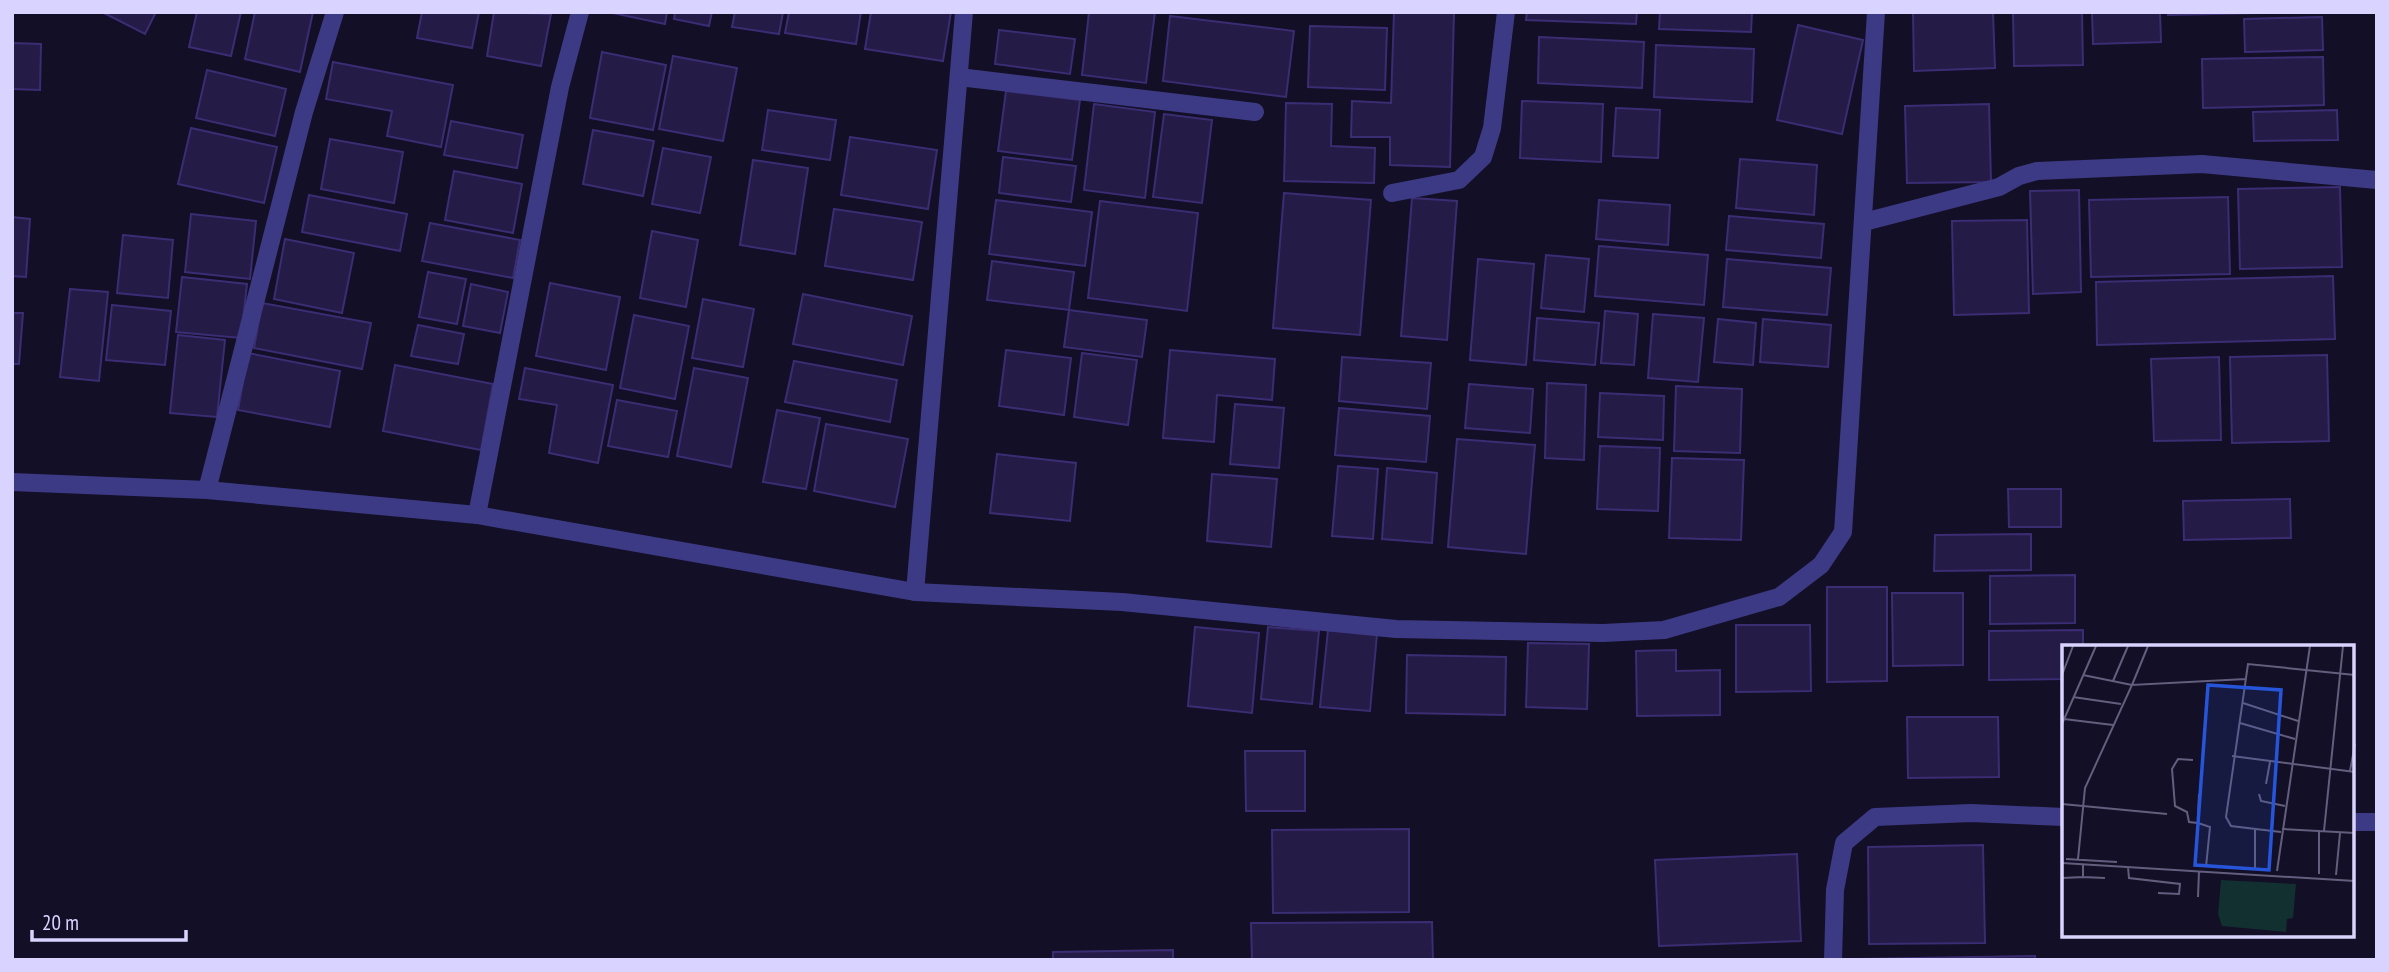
<svg xmlns="http://www.w3.org/2000/svg" width="2389" height="972" font-family="'PT Sans Narrow',sans-serif">
<rect width="100%" height="100%" fill="#130f26"/>
<!-- building -->
<g fill="#241b47" stroke="#3b2d73" stroke-width="2">
<polygon points="102,12 156,12 145,34"/>
<polygon points="197,12 241,12 231,56 189,47"/>
<polygon points="255,12 313,12 300,72 245,59"/>
<polygon points="422,12 479,12 472,48 417,38"/>
<polygon points="494,12 551,14 541,66 487,56"/>
<polygon points="608,12 667,12 665,24"/>
<polygon points="675,12 712,12 709,26 674,19"/>
<polygon points="735,12 783,12 779,34 732,27"/>
<polygon points="789,12 861,12 856,44 785,33"/>
<polygon points="871,12 951,12 943,61 865,49"/>
<polygon points="1089,12 1155,12 1146,83 1082,75"/>
<polygon points="1394,12 1454,12 1450,167 1390,165 1390,137 1351,137 1352,101 1391,103"/>
<polygon points="1527,12 1637,12 1636,24 1526,20"/>
<polygon points="1660,12 1752,12 1751,32 1659,29"/>
<polygon points="1993,12 1995,68 1914,71 1913,13"/>
<polygon points="2013,12 2082,12 2083,65 2014,66"/>
<polygon points="2092,12 2160,12 2161,42 2093,44"/>
<polygon points="2168,12 2309,12 2168,15"/>
<polygon points="1170,16 1294,31 1286,97 1163,81"/>
<polygon points="2322,17 2323,50 2245,52 2244,19"/>
<polygon points="1798,25 1863,40 1842,134 1777,120"/>
<polygon points="1310,26 1387,28 1385,90 1308,87"/>
<polygon points="999,30 1075,39 1070,74 995,64"/>
<polygon points="1539,37 1644,42 1642,88 1538,83"/>
<polygon points="12,43 41,44 40,90 12,89"/>
<polygon points="1656,45 1754,49 1752,102 1654,97"/>
<polygon points="602,52 666,65 653,130 590,118"/>
<polygon points="673,56 737,68 723,141 659,129"/>
<polygon points="2323,57 2324,105 2203,108 2202,59"/>
<polygon points="333,62 453,85 441,147 387,136 392,111 326,99"/>
<polygon points="207,70 286,89 275,136 196,118"/>
<polygon points="1006,91 1080,100 1072,160 998,151"/>
<polygon points="1522,101 1603,104 1601,162 1520,158"/>
<polygon points="1286,103 1332,104 1331,146 1375,148 1374,183 1284,181"/>
<polygon points="1094,104 1155,112 1145,198 1084,190"/>
<polygon points="1989,104 1991,182 1907,183 1905,106"/>
<polygon points="1616,108 1660,110 1658,158 1613,156"/>
<polygon points="768,110 836,120 830,160 762,150"/>
<polygon points="2337,110 2338,140 2254,141 2253,112"/>
<polygon points="1164,114 1212,120 1202,203 1153,197"/>
<polygon points="451,121 523,135 517,168 444,155"/>
<polygon points="191,128 277,147 264,203 178,184"/>
<polygon points="593,130 654,141 643,196 583,184"/>
<polygon points="850,137 937,150 928,209 841,195"/>
<polygon points="330,139 403,152 394,203 321,189"/>
<polygon points="663,148 711,157 700,213 652,204"/>
<polygon points="1003,157 1076,166 1071,202 999,193"/>
<polygon points="1740,159 1817,165 1814,215 1736,208"/>
<polygon points="753,160 808,168 795,254 740,245"/>
<polygon points="454,171 522,184 513,233 445,220"/>
<polygon points="2340,187 2342,267 2240,269 2238,189"/>
<polygon points="2079,190 2081,292 2033,294 2030,191"/>
<polygon points="1284,193 1371,200 1360,335 1273,328"/>
<polygon points="309,195 407,214 400,251 302,232"/>
<polygon points="2228,197 2230,274 2091,277 2089,200"/>
<polygon points="1412,198 1457,201 1447,340 1401,336"/>
<polygon points="996,200 1092,212 1085,266 989,254"/>
<polygon points="1599,200 1670,205 1668,245 1596,239"/>
<polygon points="1100,201 1198,213 1187,311 1088,298"/>
<polygon points="834,209 922,222 913,280 825,266"/>
<polygon points="191,214 256,221 250,279 185,272"/>
<polygon points="1729,216 1824,224 1821,258 1726,250"/>
<polygon points="12,217 30,219 26,277 12,276"/>
<polygon points="2027,220 2029,313 1954,315 1952,221"/>
<polygon points="430,223 520,240 513,278 422,261"/>
<polygon points="652,231 698,240 686,307 640,298"/>
<polygon points="123,235 173,240 168,298 117,293"/>
<polygon points="285,239 354,253 342,313 274,299"/>
<polygon points="1599,246 1708,255 1704,305 1595,296"/>
<polygon points="1546,255 1589,259 1584,312 1541,308"/>
<polygon points="1478,259 1534,264 1526,365 1470,360"/>
<polygon points="1727,259 1831,268 1827,315 1723,307"/>
<polygon points="992,261 1074,272 1069,310 987,300"/>
<polygon points="428,272 466,279 457,324 419,317"/>
<polygon points="2333,276 2335,339 2097,345 2096,282"/>
<polygon points="182,277 247,284 241,338 176,332"/>
<polygon points="550,283 620,297 606,370 536,356"/>
<polygon points="471,284 508,292 500,333 463,326"/>
<polygon points="70,289 108,292 99,381 60,377"/>
<polygon points="803,294 912,316 903,365 793,344"/>
<polygon points="703,299 754,309 743,367 692,358"/>
<polygon points="262,303 371,323 362,369 254,348"/>
<polygon points="112,305 171,311 165,365 106,360"/>
<polygon points="1069,310 1147,320 1142,357 1064,347"/>
<polygon points="1605,311 1638,314 1634,365 1601,363"/>
<polygon points="12,313 23,313 19,364 12,364"/>
<polygon points="1653,314 1704,318 1698,382 1648,378"/>
<polygon points="634,315 689,326 675,399 620,388"/>
<polygon points="1537,318 1599,323 1595,365 1534,360"/>
<polygon points="1718,319 1756,323 1753,365 1714,362"/>
<polygon points="1763,319 1831,325 1828,367 1760,362"/>
<polygon points="418,325 464,334 458,364 411,356"/>
<polygon points="178,335 225,340 217,417 170,413"/>
<polygon points="1006,350 1071,358 1064,415 999,406"/>
<polygon points="1170,350 1275,359 1272,400 1217,395 1214,442 1163,438"/>
<polygon points="248,353 340,371 330,427 238,410"/>
<polygon points="1082,353 1137,360 1128,425 1074,417"/>
<polygon points="2327,355 2329,441 2232,443 2230,357"/>
<polygon points="1342,357 1431,363 1427,409 1339,401"/>
<polygon points="2219,357 2221,440 2154,441 2151,359"/>
<polygon points="794,361 897,380 890,422 785,402"/>
<polygon points="395,365 493,384 481,450 383,431"/>
<polygon points="525,368 613,385 598,463 549,453 557,405 519,399"/>
<polygon points="694,368 748,378 731,467 677,456"/>
<polygon points="1547,383 1586,385 1584,460 1545,458"/>
<polygon points="1469,384 1533,389 1530,433 1465,428"/>
<polygon points="1676,386 1742,389 1740,453 1674,451"/>
<polygon points="1600,393 1664,396 1663,440 1598,437"/>
<polygon points="617,400 677,411 668,457 608,446"/>
<polygon points="1235,404 1284,408 1279,468 1230,464"/>
<polygon points="1339,408 1430,416 1426,462 1335,455"/>
<polygon points="777,410 820,418 806,489 763,482"/>
<polygon points="826,424 908,439 895,507 814,491"/>
<polygon points="1457,439 1535,445 1526,554 1448,547"/>
<polygon points="1600,446 1660,448 1658,511 1597,509"/>
<polygon points="997,454 1076,463 1070,521 990,513"/>
<polygon points="1672,458 1744,460 1741,540 1669,538"/>
<polygon points="1338,466 1378,469 1373,539 1332,536"/>
<polygon points="1387,468 1437,473 1432,543 1382,539"/>
<polygon points="1212,474 1277,479 1271,547 1207,541"/>
<polygon points="2008,489 2061,489 2061,527 2009,527"/>
<polygon points="2290,499 2291,538 2184,540 2183,501"/>
<polygon points="2031,534 2031,570 1934,571 1935,535"/>
<polygon points="2075,575 2075,623 1990,624 1990,576"/>
<polygon points="1827,587 1887,587 1887,681 1827,682"/>
<polygon points="1892,593 1963,593 1963,665 1893,666"/>
<polygon points="1736,625 1810,625 1811,691 1736,692"/>
<polygon points="1195,627 1259,633 1252,713 1188,706"/>
<polygon points="1268,627 1319,631 1312,704 1261,699"/>
<polygon points="1328,630 1377,634 1370,711 1320,707"/>
<polygon points="2083,630 2083,646 2064,646 2064,679 1989,680 1989,631"/>
<polygon points="1528,643 1589,644 1587,709 1526,707"/>
<polygon points="1676,650 1676,671 1720,670 1720,715 1637,716 1636,651"/>
<polygon points="1407,655 1506,657 1505,715 1406,713"/>
<polygon points="1907,717 1998,717 1999,777 1908,778"/>
<polygon points="1245,751 1305,751 1305,811 1246,811"/>
<polygon points="1409,829 1409,912 1273,913 1272,830"/>
<polygon points="1983,845 1985,943 1869,944 1868,847"/>
<polygon points="1797,854 1801,941 1659,946 1655,860"/>
<polygon points="1432,922 1433,960 1252,960 1251,923"/>
<polygon points="1173,950 1173,960 1053,960 1053,952"/>
<polygon points="2035,956 2035,960 1858,960 1858,959"/>
</g>
<g fill="none" stroke-linecap="round" stroke-linejoin="round">
<!-- service -->
<g stroke="#3d3a85" stroke-width="18">
<polyline points="2352,822 2377,822"/>
<polyline points="1833,960 1835,890 1844,843 1875,817 1971,813 2064,817"/>
</g>
<!-- minor -->
<g stroke="#3d3a85" stroke-width="18">
<polyline points="959,77 1255,112"/>
<polyline points="1392,193 1459,180 1483,157 1492,128 1506,12"/>
<polyline points="1864,222 1999,187 2019,176 2037,171 2202,164 2377,180"/>
<polyline points="12,482 207,490 477,515 915,592 1122,602 1396,629 1603,633 1664,630 1779,597 1821,565 1843,532 1876,12"/>
<polyline points="207,490 304,112 335,12"/>
<polyline points="477,515 560,87 580,12"/>
<polyline points="915,592 964,12"/>
</g>
</g>
<!-- overview -->
<g transform="translate(2062 645)">
<rect width="292" height="292" fill="#130f26"/>
<path d="M159,235L234,239L231,273L225,274L224,287L160,281L156,269Z" fill="#12302f"/>
<path fill="none" stroke="#625e7d" stroke-width="2" d="M86,1L70,40L184,34M0,30L11,1M51,36L66,1M11,52L59,59M181,58L236,76M2,74L51,80M178,78L233,94M0,79L34,1M170,111L293,127M131,115L116,114L110,124L113,161L125,167L127,177L136,178M288,126L293,99M204,139L208,117M137,149L136,178L148,182L144,222M197,149L199,156L223,161M0,159L105,169M193,184V225M220,184L293,188M257,185V229M262,186L281,1M219,187L169,181L164,172L186,19L293,30M4,214L55,217M16,214L23,143L70,40L21,30M0,218L293,236M66,222L67,233L118,239L117,249L96,248M215,226L248,1M274,230L278,188M21,232L43,233M0,233L21,232V219M136,252L137,226"/>
<path fill="#2655da" fill-opacity="0.15" stroke="#2655da" stroke-width="3.5" d="M146,40L219,45L207,225L133,220Z"/>
<rect width="292" height="292" fill="none" stroke="#d9d4ff" stroke-width="3.5"/>
</g>
<!-- border -->
<rect width="2389" height="972" fill="none" stroke="#d9d4ff" stroke-width="28"/>
<!-- scale -->
<path d="M32 930v10h154v-10" fill="none" stroke="#d9d4ff" stroke-width="3.5"/>
<text x="42" y="930" font-size="21" fill="#d9d4ff" stroke="#130f26" stroke-width="5" paint-order="stroke">20 m</text>
</svg>
